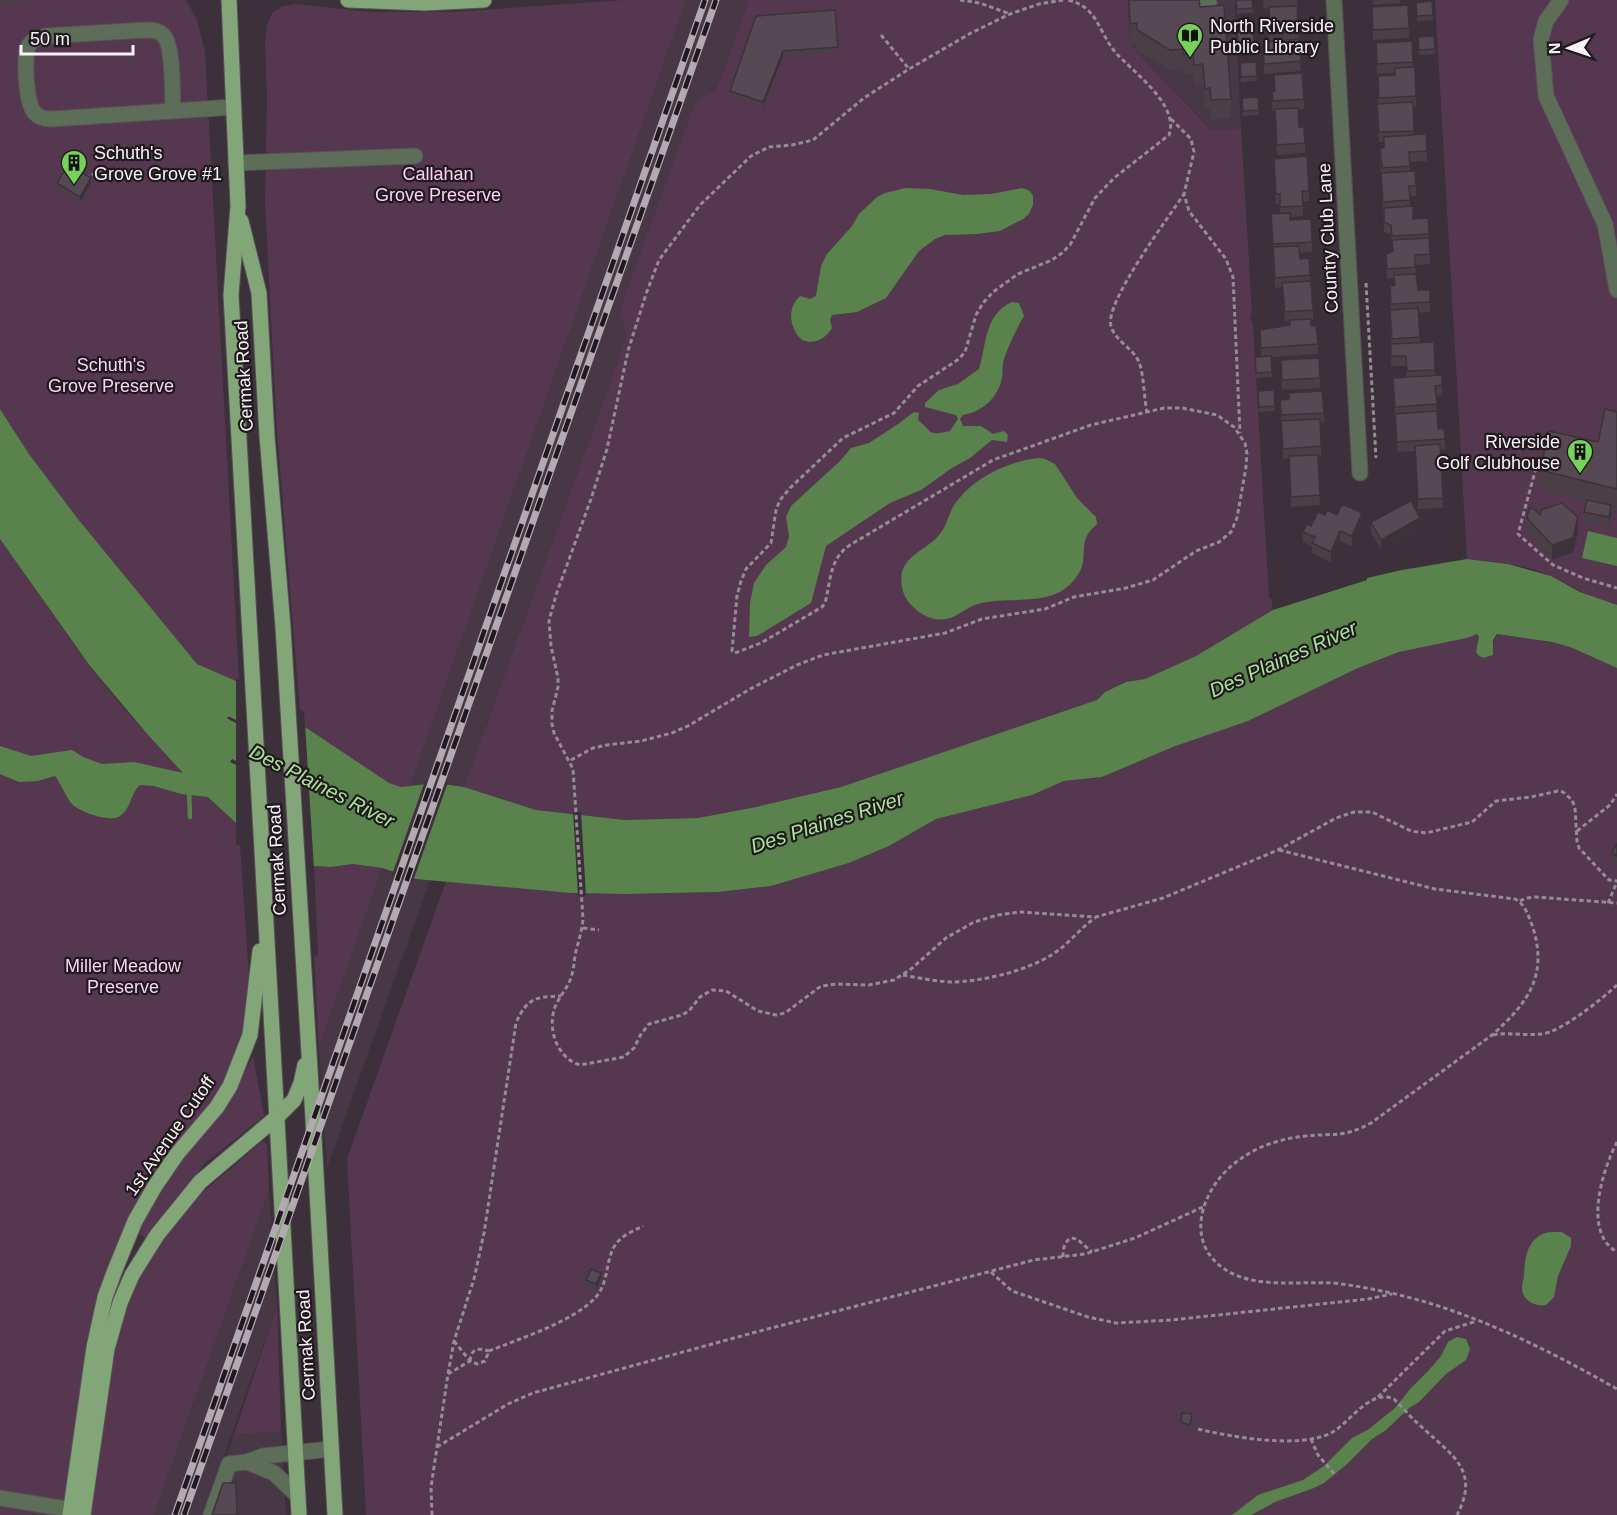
<svg xmlns="http://www.w3.org/2000/svg" width="1617" height="1515" font-family="Helvetica,sans-serif">
<rect width="100%" height="100%" fill="#3c303a"/>
<!-- built -->
<g fill="#483745">
<polygon points="686,0 749,0 716,91 619,311 627,336 464,787 437,783 410,786"/>
<polygon points="1128,0 1235,0 1241,129 1212,130 1130,44"/>
<polygon points="382,868 416,879 430,880 327,1168 319,1047"/>
<polygon points="269,1190 277,1306 203,1515 154,1515"/>
<polygon points="281,1425 286,1515 205,1515 234,1435 278,1432"/>
</g>
<!-- green -->
<g fill="#563750">
<polygon points="0,0 186,0 197,20 205,51 239,680 236,679 236,681 197,664 78,519 29,454 0,409"/>
<polygon points="624,0 686,0 410,786 401,787 389,783 305,728 304,712 300,710 277,432 265,202 267,97 265,43 267,25 272,13 281,7 295,4 373,12 451,12"/>
<polygon points="749,0 1128,0 1130,44 1211,130 1241,129 1252,312 1250,318 1253,324 1269,598 1271,598 1273,610 1196,656 1145,679 1125,682 1105,692 1097,700 841,787 756,807 698,818 625,820 536,810 464,787 627,336 619,312 696,100 716,91"/>
<path d="M1435,0H1617V605C1593,600 1574,587 1553,577C1527,564 1495,562 1467,559Z"/>
<path d="M0,539C31,581 59,625 90,666C133,723 184,774 236,823V844L240,846L249,976L242,1035L228,1077L101,1289L86,1351L63,1515H0Z"/>
<polygon points="1477,633 1479,637 1476,652 1478,655 1482,658 1492,646 1497,634 1552,642 1570,647 1617,668 1617,1515 366,1515 347,1159 446,881 570,893 626,894 718,892 771,886 849,863 889,846 936,819 1032,795 1064,781 1102,777 1173,747 1248,721 1358,668 1399,652 1467,638"/>
<polygon points="353,864 382,868 319,1047 314,956 318,955 314,866 331,867"/>
<polygon points="253,1056 264,1116 205,1163 146,1238 137,1232 158,1194 181,1160 218,1118 231,1099"/>
<polygon points="262,1142 265,1142 267,1145 269,1190 154,1515 88,1515 114,1350 122,1314 148,1258 189,1204"/>
<polygon points="277,1306 281,1425 279,1432 234,1435"/>
</g>
<!-- water -->
<g fill="#59824c" fill-rule="evenodd">
<path d="M905,188L930,189L963,195L991,194L1022,188L1030,191L1033,196V205L1029,214L1023,219L1000,231L977,234L945,235L935,239L919,251L886,298L857,312L832,315L830,320L832,328C825,339 815,345 802,340C790,329 786,309 800,296L810,299L816,296L821,266L827,254L852,226L859,214L877,197L885,193Z"/>
<path d="M1012,302L1019,303L1024,316C1016,330 1009,344 1004,359C1002,366 1003,372 1002,378C998,398 982,412 963,415L960,419L963,426H981L993,434L1004,431L1008,435L1007,442L992,440L970,458L952,468L921,490L890,503L826,546L811,603L757,636L749,637L750,603L754,583L766,565L786,547L789,536L786,517L791,506L840,461L851,448L869,443L898,424L914,412L919,413L918,420C934,433 927,436 950,431L958,419L956,415L929,408L925,407V403L939,390L958,384L979,369C987,343 984,315 1012,302Z"/>
<path d="M0,409L29,454L78,519L197,664L236,681L389,783L401,787L437,783L464,787L536,810L625,820L698,818L756,807L841,787L1097,700L1105,692L1126,682L1145,679L1196,656L1273,610L1367,580V578L1402,570L1467,559L1508,564L1551,576L1580,592L1617,605V668L1570,647L1552,642L1497,634L1493,640V655L1483,658L1478,655L1476,652L1479,637L1477,634L1467,638L1399,652L1358,668L1248,721L1173,747L1102,777L1064,781L1032,795L936,819L889,846L849,863L771,886L718,892L626,894L570,893L416,879L382,868L353,864L331,867L314,866L236,823L208,797L181,794L154,786L140,785C130,794 131,809 120,816C111,823 79,812 72,804C67,799 61,784 55,776L38,781L19,782L0,774V746L31,756L72,750L83,757L102,764L134,762L183,773L148,735L90,666L0,539ZM227,717H230L307,754L306,758L228,719ZM232,759L309,797V801L230,762Z"/>
<path d="M1038,458L1045,459L1055,464L1077,498L1096,517L1097,524C1094,527 1090,530 1088,534C1081,544 1086,558 1081,569C1060,612 1013,594 978,604C966,607 957,618 945,619C933,621 921,615 912,606C907,601 903,594 902,587C896,554 929,552 942,531C947,524 949,514 953,507C971,479 1006,462 1038,458Z"/>
<polygon points="1588,531 1617,538 1617,566 1582,558"/>
<path d="M1562,1232L1571,1238V1246L1558,1276L1554,1297L1546,1305C1535,1307 1522,1300 1522,1288C1522,1283 1524,1279 1524,1274C1525,1260 1526,1245 1539,1236C1545,1231 1555,1232 1562,1232Z"/>
<polygon points="1457,1337 1466,1339 1470,1349 1466,1360 1446,1374 1419,1402 1409,1408 1386,1430 1372,1439 1347,1464 1324,1483 1314,1488 1275,1502 1251,1515 1232,1515 1258,1495 1303,1480 1324,1466 1352,1438 1369,1429 1395,1408 1410,1389 1429,1370 1441,1356 1448,1342"/>
</g>
<!-- pier -->
<g fill="#3c303a">
<polygon points="236,678 305,724 314,869 236,827"/>
<polygon points="437,780 448,782 413,881 392,875 425,781"/>
<polygon points="573,811 581,812 586,896 578,896"/>
</g>
<g fill="none" stroke-linecap="round" stroke-linejoin="round">
<!-- stream -->
<polyline stroke="#59824c" stroke-width="4.5" points="189,790 190,817"/>
<defs>
<g id="minor">
<polyline points="1160,0 1160,4 1209,3 1208,0"/>
<polyline points="1334,0 1360,473"/>
<polyline points="1561,0 1546,21 1541,39 1546,96 1605,224 1617,290"/>
<path d="M173,111C172,94 174,45 163,35C158,30 152,30 145,30L46,36C39,38 33,39 29,45C23,55 26,102 34,112C38,117 44,119 51,119L234,107"/>
<polyline points="236,163 415,156"/>
<polyline points="247,1462 274,1473 298,1496"/>
<polyline points="0,1498 84,1512"/>
<polyline points="211,1515 229,1464 247,1462 263,1456 331,1449"/>
</g>
<g id="major">
<polyline points="229,0 238,206 231,295 299,1515"/>
<polyline points="348,0 425,3 484,0"/>
<polyline points="241,221 259,293 267,436 283,627 313,1119 335,1515"/>
<polyline points="70,1515 94,1347 105,1297 115,1270 135,1221 155,1186 177,1154 217,1107 230,1086 250,1035 260,951"/>
<polyline points="83,1515 107,1349 120,1303 132,1275 157,1235 200,1182 277,1117 294,1100 301,1083 305,1065"/>
</g>
</defs>
<!-- minor casing -->
<use href="#minor" stroke="#5a4f58" stroke-width="17"/>
<!-- major casing -->
<use href="#major" stroke="#5a4f58" stroke-width="17"/>
<!-- path -->
<g stroke="#968c94" stroke-width="3" stroke-dasharray="4.5 3" stroke-linecap="butt">
<polyline points="960,0 980,3 1010,14"/>
<path d="M1063,0L1039,4L1010,14L971,33L909,69L864,98L813,140L792,145L769,147L751,156L700,205L659,260L646,294L628,351L607,449L591,499L556,595L549,621L551,646L558,678V687L552,711V724L554,733L573,769L583,919C582,930 579,940 576,951C574,960 574,969 571,978C567,989 559,997 555,1007C547,1029 557,1058 580,1065L624,1057L634,1048L641,1034L649,1024L682,1015L689,1011L700,997L712,990L726,991L758,1011L776,1015L785,1013L821,986L837,984L869,985L894,980L911,969L946,938L974,922L998,915L1020,912L1096,917L1163,898L1278,850L1336,818L1354,812H1372L1411,831L1426,833L1472,822L1496,801L1531,797L1558,791L1563,792L1572,800L1575,808L1577,841L1579,848L1609,880L1617,881"/>
<polyline points="881,35 909,69"/>
<polyline points="1171,119 1191,139 1194,152 1184,194 1189,211 1226,259 1233,277 1240,433"/>
<polyline points="85,178 106,168"/>
<polyline points="1366,283 1376,458"/>
<path d="M1147,413C1144,398 1144,375 1139,362C1133,348 1115,341 1111,326C1104,303 1169,217 1184,194"/>
<polyline points="1536,468 1518,534 1553,565 1583,578 1617,588"/>
<path d="M571,760L593,748L607,745L641,741L672,733L688,726L750,689L797,665L823,655L945,633L982,619L1045,609L1074,597L1126,588L1153,580L1196,551L1219,542L1231,532L1237,518L1246,467L1247,454L1245,443L1234,427L1217,415L1182,408H1164L1091,425L993,460L850,545C829,559 831,581 825,603L822,607L761,643L735,653L732,651L737,596L741,581L746,569L771,543L776,510L780,500L790,488L843,438L894,413L918,386L959,359L965,352L976,315L983,303L993,292L1018,274L1052,260L1062,253L1070,245L1095,198L1114,178L1169,135C1180,105 1133,72 1116,53C1098,32 1098,6 1067,0"/>
<polyline points="1577,831 1610,805 1617,794"/>
<path d="M1279,850L1435,889L1515,899C1525,904 1528,915 1532,925C1549,975 1528,1003 1492,1035L1371,1123C1344,1138 1334,1133 1306,1136C1284,1138 1260,1145 1242,1158C1204,1182 1180,1241 1226,1270C1256,1289 1300,1281 1333,1283C1353,1285 1372,1289 1391,1293C1471,1311 1547,1349 1617,1389"/>
<polyline points="1520,901 1526,898 1535,897 1617,903"/>
<polyline points="1608,903 1617,882"/>
<polyline points="583,928 599,930"/>
<path d="M903,975C918,978 934,981 950,982C981,982 1027,971 1053,954C1069,944 1080,928 1095,918"/>
<path d="M1493,1035C1510,1032 1525,1036 1541,1034C1560,1033 1602,999 1617,985"/>
<path d="M1617,1142C1603,1169 1582,1232 1617,1252"/>
<path d="M1063,1257C1063,1249 1064,1242 1071,1238L1077,1239L1092,1252"/>
<polyline points="991,1272 1012,1291 1088,1317 1116,1323 1171,1320 1368,1299 1392,1294"/>
<polyline points="454,1341 470,1361"/>
<path d="M470,1361C471,1348 479,1348 489,1351"/>
<path d="M448,1374L470,1361L477,1364L485,1361L489,1351C519,1339 574,1321 595,1298C609,1283 605,1263 614,1247C620,1236 633,1231 643,1226"/>
<polyline points="1378,1397 1445,1331 1477,1321"/>
<path d="M1198,1429C1231,1437 1300,1449 1331,1433C1350,1423 1370,1388 1394,1399C1404,1409 1413,1420 1424,1429C1453,1456 1480,1471 1457,1515"/>
<polyline points="1311,1439 1318,1455 1336,1476"/>
<polyline points="437,1447 508,1404 533,1393 756,1332 1034,1260 1085,1254 1135,1238 1203,1207"/>
<path d="M432,1515L431,1487L448,1374L454,1341L474,1279L484,1233L516,1023C527,998 535,997 561,996"/>
</g>
<!-- minor -->
<use href="#minor" stroke="#5c6e57" stroke-width="15"/>
<!-- major -->
<use href="#major" stroke="#82a677" stroke-width="15"/>
<defs>
<g id="rail">
<polyline points="175,1515 705,0"/>
<polyline points="184,1515 716,0"/>
</g>
</defs>
<!-- rail casing -->
<use href="#rail" stroke="#b3a9b1" stroke-width="7"/>
<!-- rail -->
<use href="#rail" stroke="#201a1e" stroke-width="4.5" stroke-dasharray="14" stroke-linecap="butt"/>
</g>
<!-- wall -->
<g fill="#4a3f47">
<polygon points="0,0 48,0 0,3"/>
<polygon points="1129,0 1200,7 1231,99 1231,118 1211,120 1210,108 1205,108 1203,84 1194,85 1193,73 1183,74 1183,69 1170,70 1137,50 1137,43 1130,44"/>
<polygon points="1236,0 1253,8 1253,13 1237,14"/>
<polygon points="1263,0 1297,0 1301,71 1264,74 1263,42 1268,42 1267,24 1269,24 1269,8 1264,9"/>
<polygon points="1373,0 1400,0 1400,3 1373,5"/>
<polygon points="1432,1 1433,20 1417,21 1416,3"/>
<polygon points="1372,7 1409,28 1409,38 1373,40"/>
<polygon points="756,16 838,47 838,52 783,56 763,107 730,96 730,91"/>
<polygon points="1253,29 1254,47 1238,48 1237,30"/>
<polygon points="1434,36 1435,54 1419,55 1418,37"/>
<polygon points="1412,41 1413,67 1416,96 1416,106 1413,107 1414,135 1427,151 1427,161 1410,162 1410,171 1416,186 1416,196 1410,196 1410,206 1413,219 1428,218 1430,264 1415,265 1418,290 1430,302 1430,312 1418,313 1420,343 1434,342 1435,375 1442,385 1442,395 1436,396 1438,429 1445,439 1445,449 1440,450 1443,508 1418,509 1415,451 1397,452 1393,378 1406,377 1406,366 1391,366 1391,344 1390,320 1390,310 1391,310 1390,286 1394,286 1394,278 1387,279 1386,254 1392,251 1391,234 1384,232 1380,158 1380,148 1384,148 1384,142 1379,142 1377,114 1378,104 1378,76 1395,75 1395,73 1377,74 1376,53 1376,43"/>
<polygon points="1256,62 1257,81 1241,82 1240,63"/>
<polygon points="1274,75 1304,99 1304,109 1298,110 1299,127 1305,143 1305,153 1277,155 1275,111 1273,111 1272,101 1272,91 1274,91"/>
<polygon points="1258,97 1259,115 1243,116 1242,98"/>
<polygon points="1274,159 1309,191 1309,201 1303,201 1303,216 1290,217 1290,220 1312,242 1312,252 1300,253 1300,259 1310,275 1313,310 1313,320 1311,320 1311,326 1318,344 1318,354 1271,357 1272,377 1256,378 1255,357 1261,357 1260,330 1290,325 1290,321 1285,322 1282,287 1275,288 1271,214 1280,214 1280,204 1276,204"/>
<polygon points="57,183 91,183 80,202 57,188"/>
<polygon points="1281,360 1320,378 1320,388 1282,390"/>
<polygon points="1274,390 1275,411 1259,412 1258,391"/>
<polygon points="1280,400 1324,413 1324,422 1320,423 1321,456 1318,457 1320,505 1291,507 1289,458 1283,459"/>
<polygon points="1617,412 1617,509 1611,507 1611,515 1609,527 1584,522 1584,512 1586,501 1540,490 1540,470 1598,442"/>
<polygon points="1325,515 1337,515 1362,523 1352,546 1340,541 1331,562 1312,553 1312,546 1303,542 1303,532 1311,526"/>
<polygon points="1527,518 1578,532 1573,552 1552,560 1527,533"/>
<polygon points="1371,522 1420,528 1381,550 1371,532"/>
<polygon points="1617,843 1617,866 1612,863 1612,853"/>
<polygon points="601,1278 596,1289 586,1285 586,1280"/>
<polygon points="1192,1419 1190,1430 1181,1427 1181,1422"/>
</g>
<!-- shaded-wall -->
<g fill="#3c333a">
<polygon points="783,51 783,56 763,107 763,102"/>
<polygon points="91,178 91,183 80,202 80,197"/>
<polygon points="1611,505 1611,515 1609,527 1609,517"/>
<polygon points="1362,513 1362,523 1352,546 1352,536"/>
<polygon points="1578,517 1578,532 1573,552 1552,560 1552,545"/>
<polygon points="1420,518 1420,528 1381,550 1381,540"/>
<polygon points="1340,531 1340,541 1331,562 1331,552"/>
<polygon points="601,1273 601,1278 596,1289 596,1284"/>
</g>
<!-- building -->
<g fill="#564953" stroke="#3c333a" stroke-width="1.5">
<polygon points="1129,0 1199,0 1200,7 1224,5 1231,99 1211,100 1210,88 1205,89 1203,64 1194,65 1193,54 1183,54 1183,49 1170,50 1137,30 1137,23 1130,24"/>
<polygon points="1236,0 1252,0 1253,8 1237,9"/>
<polygon points="1432,1 1433,15 1417,16 1416,3"/>
<polygon points="1408,5 1409,28 1373,30 1372,7"/>
<polygon points="1297,6 1298,32 1268,34 1267,24 1270,24 1269,7"/>
<polygon points="835,10 838,47 783,51 763,102 730,91 756,16"/>
<polygon points="1253,29 1254,42 1238,43 1237,30"/>
<polygon points="1434,36 1435,49 1419,50 1418,37"/>
<polygon points="1299,39 1301,61 1264,64 1263,42"/>
<polygon points="1412,41 1413,62 1377,64 1376,43"/>
<polygon points="1256,62 1257,76 1241,77 1240,63"/>
<polygon points="1415,67 1416,96 1379,98 1378,76 1395,75 1395,68"/>
<polygon points="1302,73 1304,99 1273,101 1272,91 1275,91 1274,75"/>
<polygon points="1258,97 1259,110 1243,111 1242,98"/>
<polygon points="1413,102 1414,131 1379,132 1377,104"/>
<polygon points="1298,108 1299,127 1304,127 1305,143 1277,145 1275,109"/>
<polygon points="1426,134 1427,151 1409,152 1410,166 1382,168 1380,148 1384,148 1384,137"/>
<polygon points="1307,156 1309,191 1302,191 1303,206 1280,207 1280,194 1276,194 1274,159"/>
<polygon points="68,164 91,178 80,197 57,183"/>
<polygon points="1415,171 1416,186 1409,186 1410,200 1383,202 1381,173"/>
<polygon points="1413,206 1413,219 1428,218 1429,234 1392,236 1391,225 1384,222 1384,208"/>
<polygon points="1290,213 1290,220 1311,219 1312,242 1273,244 1271,214"/>
<polygon points="1429,238 1430,254 1415,255 1415,267 1387,269 1386,254 1393,251 1392,240"/>
<polygon points="1299,246 1300,259 1309,258 1310,275 1275,278 1273,247"/>
<polygon points="1416,274 1418,290 1430,290 1430,302 1391,304 1390,286 1395,285 1394,275"/>
<polygon points="1311,281 1313,310 1285,312 1282,283"/>
<polygon points="1418,308 1420,337 1392,339 1390,310"/>
<polygon points="1311,319 1311,326 1316,326 1318,344 1261,348 1260,330 1290,325 1290,320"/>
<polygon points="1434,342 1435,370 1407,371 1406,356 1391,356 1391,344"/>
<polygon points="1271,356 1272,372 1256,373 1255,357"/>
<polygon points="1319,358 1320,378 1282,380 1281,360"/>
<polygon points="1442,375 1442,385 1435,386 1437,404 1395,407 1393,378"/>
<polygon points="1274,390 1275,406 1259,407 1258,391"/>
<polygon points="1322,391 1324,413 1281,415 1280,400 1289,399 1289,393"/>
<polygon points="1605,409 1617,412 1617,489 1540,470 1549,431 1598,442"/>
<polygon points="1437,411 1438,429 1444,429 1445,439 1397,442 1395,414"/>
<polygon points="1320,419 1321,446 1283,449 1281,421"/>
<polygon points="1440,444 1443,498 1418,499 1415,446"/>
<polygon points="1318,455 1320,495 1291,497 1289,456"/>
<polygon points="1587,500 1611,505 1609,517 1584,512"/>
<polygon points="1411,501 1420,518 1381,540 1371,522"/>
<polygon points="1562,503 1578,517 1573,538 1552,545 1527,518 1529,508 1534,509 1540,515 1541,510"/>
<polygon points="1342,504 1362,513 1352,536 1340,531 1331,552 1312,543 1315,537 1303,532 1307,524 1311,526 1318,512 1325,515 1327,510 1337,515"/>
<polygon points="1617,843 1617,856 1612,853"/>
<polygon points="591,1269 601,1273 596,1284 586,1280"/>
<polygon points="1182,1413 1192,1414 1190,1425 1181,1422"/>
<polygon points="223,1483 236,1483 237,1515 212,1515"/>
</g>
<!-- icons -->
<defs>
<symbol id="library-pin" viewBox="-11 -11 22 30"><path d="M0 17L-7.5 6A9.5 9.5 0 1 1 7.5 6Z" fill="#77d259" stroke="#201a1e"/><path d="M-6-4Q-3-5.5-.7-3.5V5Q-3 3-6 4ZM6-4Q3-5.5 .7-3.5V5Q3 3 6 4Z" fill="#111"/></symbol>
<symbol id="building-pin" viewBox="-11 -11 22 30"><path d="M0 17L-7.5 6A9.5 9.5 0 1 1 7.5 6Z" fill="#77d259" stroke="#201a1e"/><path d="M-4-6H4V6H1V3H-1V6H-4ZM-2.5-4.3h1.7v1.8h-1.7ZM.8-4.3h1.7v1.8H.8ZM-2.5-1h1.7V.8h-1.7ZM.8-1h1.7V.8H.8Z" fill="#111"/></symbol>
</defs>
<g fill-rule="evenodd">
<use href="#library-pin" x="1175" y="21" width="30" height="40"/>
<use href="#building-pin" x="59" y="148" width="30" height="40"/>
<use href="#building-pin" x="1565" y="437" width="30" height="40"/>
</g>
<g text-anchor="middle" dominant-baseline="central" stroke-width="4.5" stroke-linejoin="round" paint-order="stroke">
<!-- poi labels -->
<g font-size="18" fill="#f9f1f7" stroke="#201a1e" text-anchor="start">
<text x="1210" y="26">North Riverside<tspan x="1210" dy="21">Public Library</tspan></text>
<text x="94" y="153">Schuth's<tspan x="94" dy="21">Grove Grove #1</tspan></text>
<text x="1560" y="442" text-anchor="end">Riverside<tspan x="1560" dy="21">Golf Clubhouse</tspan></text>
</g>
<!-- park labels -->
<g font-size="18" fill="#ffcff5" stroke="#201a1e">
<text x="438" y="174">Callahan<tspan x="438" dy="21">Grove Preserve</tspan></text>
<text x="111" y="365">Schuth's<tspan x="111" dy="21">Grove Preserve</tspan></text>
<text x="123" y="966">Miller Meadow<tspan x="123" dy="21">Preserve</tspan></text>
</g>
<!-- street labels -->
<g font-size="18" fill="#f9f1f7" stroke="#201a1e">
<text transform="translate(1328 238) rotate(-93)">Country Club Lane</text>
<text transform="translate(244 376) rotate(-93)">Cermak Road</text>
<text transform="translate(277 860) rotate(-93)">Cermak Road</text>
<text transform="translate(170 1136) rotate(-55)">1st Avenue Cutoff</text>
<text transform="translate(306 1345) rotate(-93)">Cermak Road</text>
</g>
<!-- water labels -->
<g font-size="20" font-style="italic" fill="#aae698" stroke="#201a1e">
<text transform="translate(1283 659) rotate(-24)">Des Plaines River</text>
<text transform="translate(322 786) rotate(27)">Des Plaines River</text>
<text transform="translate(827 822) rotate(-18)">Des Plaines River</text>
</g>
</g>
<!-- north arrow -->
<g transform="translate(1569 48) rotate(268)" stroke="#201a1e" stroke-width="4.5" paint-order="stroke">
<path d="M0-4.5L10 22L0 15L-10 22Z" fill="#f9f1f7"/>
<text y="-9" font-size="16" font-weight="bold" text-anchor="middle" fill="#f9f1f7">N</text>
</g>
<!-- scale -->
<path d="M21 45v9h112v-9" fill="none" stroke="#f9f1f7" stroke-width="3"/>
<text x="30" y="45" font-size="18" fill="#f9f1f7" stroke="#201a1e" stroke-width="4.5" paint-order="stroke">50 m</text>
</svg>
